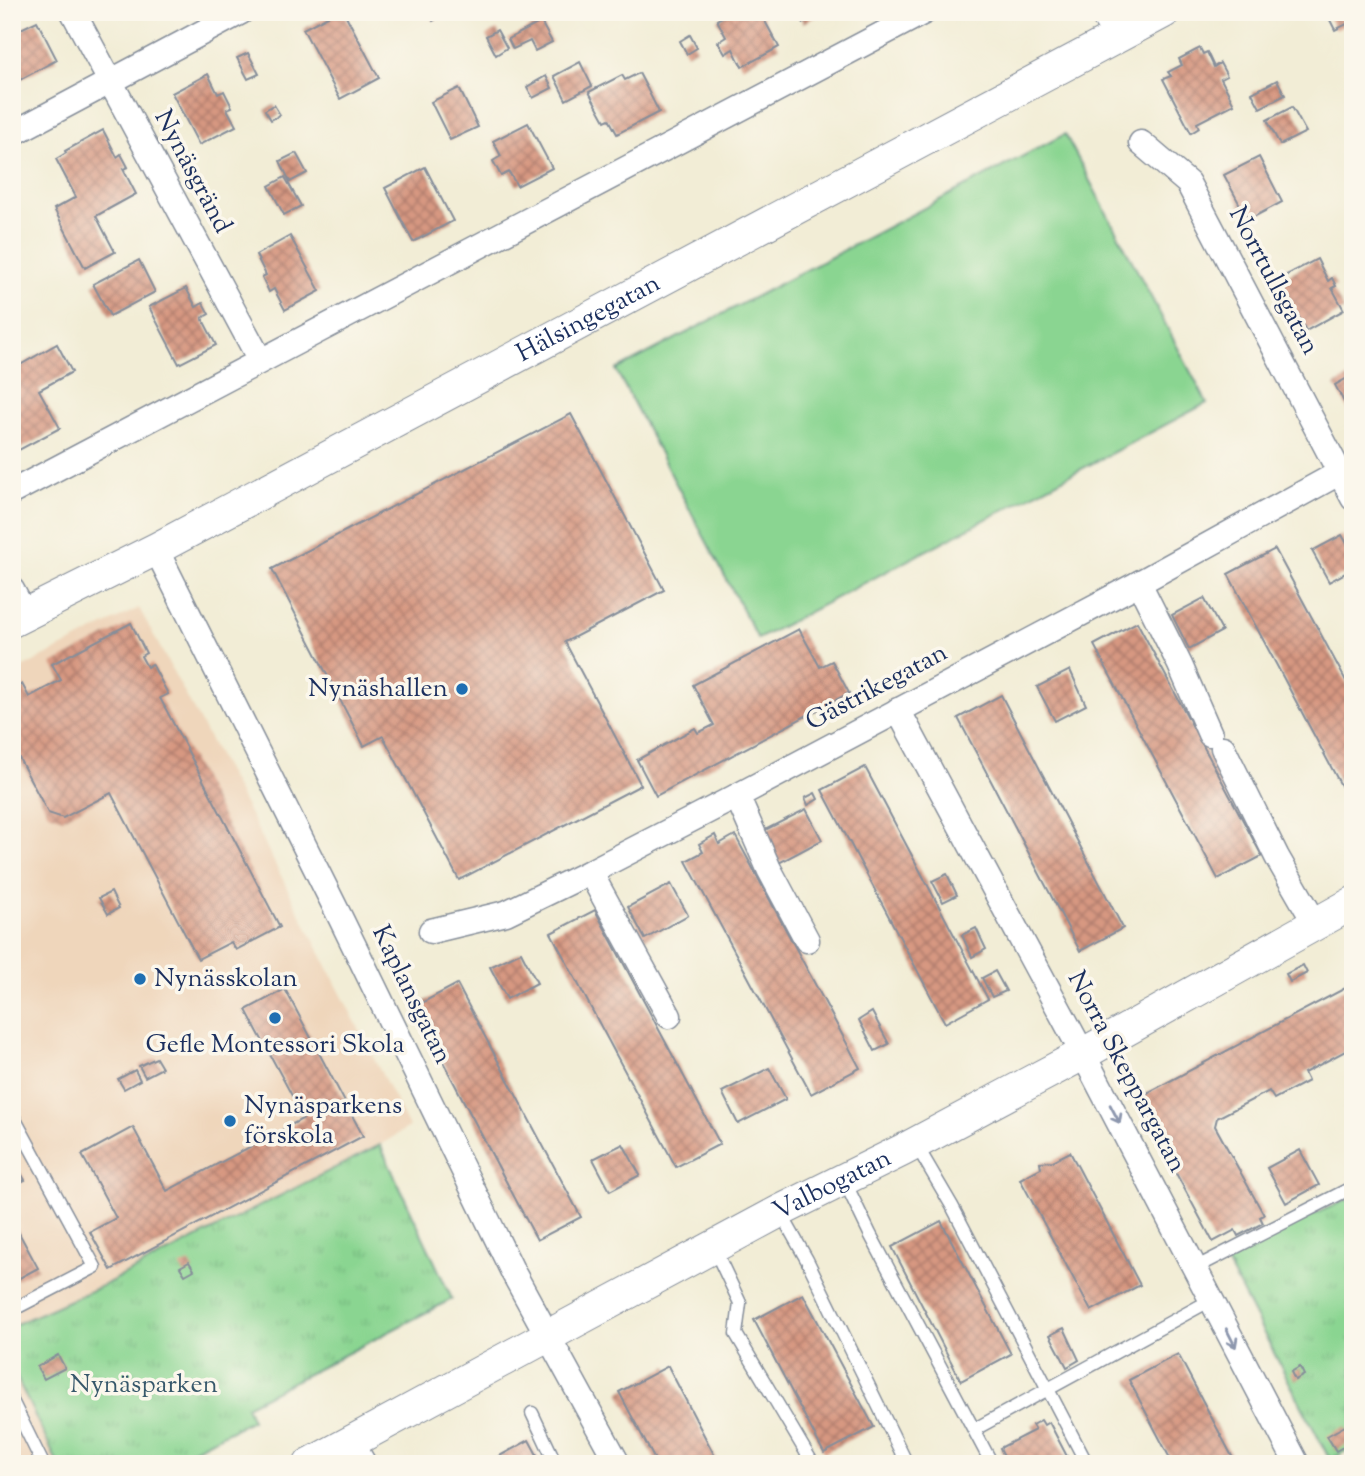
<svg xmlns="http://www.w3.org/2000/svg" width="1365" height="1476" font-family="'Sorts Mill Goudy',serif">
<defs>
<pattern id="grass-tufts" width="24" height="20" patternUnits="userSpaceOnUse" patternTransform="scale(1.75)"><rect width="24" height="20" fill="#8ad591"/><path d="M3 7l-1-3M5 7V3M7 7l1-3M15 17l-1-3M17 17v-4M19 17l1-3" fill="none" stroke="#76b77f"/></pattern>
<pattern id="building-cross-hatch" width="8" height="8" patternUnits="userSpaceOnUse" patternTransform="scale(1.75)"><rect width="8" height="8" fill="#d79881"/><path d="M0 0l8 8M0 8l8-8" fill="none" stroke="#ae7c6d"/></pattern>
</defs>
<rect width="100%" height="100%" fill="#fbf7ec"/>
<filter id="ink" filterUnits="userSpaceOnUse"><feTurbulence type="fractalNoise" baseFrequency=".0143" numOctaves="2"/><feDisplacementMap in="SourceGraphic" scale="14" xChannelSelector="R" yChannelSelector="G"/><feConvolveMatrix kernelMatrix="1 2 1 2 8 2 1 2 1" color-interpolation-filters="sRGB"/></filter>
<filter id="wash" filterUnits="userSpaceOnUse"><feTurbulence type="fractalNoise" baseFrequency=".00686" numOctaves="4" result="noise"/><feDisplacementMap in="SourceGraphic" scale="28" xChannelSelector="R" yChannelSelector="G"/><feGaussianBlur stdDeviation="1.57" result="paint"/><feColorMatrix in="noise" values="0 0 0 0 0 0 0 0 0 0 0 0 0 0 0 0 0 1.4 0 .05"/><feComposite in="paint" operator="in"/></filter>
<g filter="url(#wash)">
<rect width="100%" height="100%" fill="#f2edd6"/>
<!-- built -->
<g fill="#efd6bb">
<polygon points="139,608 249,813 409,1127 380,1145 106,1284 12,1326 12,673"/>
<polygon points="12,1368 58,1464 12,1464"/>
</g>
<!-- grass -->
<g fill="url(#grass-tufts)" stroke="#528278" stroke-width="2">
<polygon points="380,1145 452,1299 246,1406 252,1420 164,1464 58,1464 12,1368 12,1326 106,1284"/>
<polygon points="1353,1197 1353,1447 1330,1460 1227,1263 1305,1218"/>
</g>
<!-- pitch -->
<polygon fill="#8ad591" stroke="#528278" stroke-width="2" points="1065,134 1207,403 758,639 616,370"/>
<g id="blocks">
<!-- building -->
<g fill="url(#building-cross-hatch)">
<polygon points="326,12 344,12 379,78 340,99 303,29 328,16"/>
<polygon points="428,12 449,12 433,21"/>
<polygon points="731,12 760,12 779,47 742,67 733,49 725,54 718,42 726,37 717,20"/>
<polygon points="798,12 824,12 803,23"/>
<polygon points="1326,12 1350,12 1353,21 1335,30"/>
<polygon points="37,21 57,60 12,84 12,24 17,22 21,29"/>
<polygon points="541,22 552,42 535,51 530,41 513,49 508,39"/>
<polygon points="497,30 507,48 496,55 486,36"/>
<polygon points="690,35 697,48 687,54 680,41"/>
<polygon points="1200,48 1203,54 1207,52 1214,67 1220,63 1227,76 1221,79 1234,104 1197,123 1199,128 1191,133 1163,79 1171,76 1168,72 1182,65 1179,59"/>
<polygon points="248,53 259,74 248,79 237,58"/>
<polygon points="580,62 592,86 566,100 554,76"/>
<polygon points="639,73 659,112 617,134 609,119 605,121 589,92 622,75 625,80"/>
<polygon points="208,74 218,94 224,91 232,107 227,109 236,126 199,145 172,93"/>
<polygon points="546,76 552,88 533,98 527,87"/>
<polygon points="1277,80 1285,95 1260,108 1252,93"/>
<polygon points="459,88 478,127 450,140 431,102"/>
<polygon points="274,105 280,115 271,120 265,110"/>
<polygon points="1292,107 1306,132 1280,145 1267,120"/>
<polygon points="528,123 552,168 517,186 509,172 501,176 493,161 501,156 493,141"/>
<polygon points="103,130 117,157 121,154 128,167 123,169 136,194 96,216 115,252 85,268 54,209 76,197 56,159 66,153 65,151"/>
<polygon points="296,153 307,173 290,182 280,161"/>
<polygon points="1259,157 1282,202 1248,220 1224,175"/>
<polygon points="425,167 453,221 413,242 385,188"/>
<polygon points="285,177 301,206 284,215 269,186"/>
<polygon points="290,236 320,291 285,310 274,289 269,292 262,277 266,275 256,255"/>
<polygon points="1317,259 1328,281 1332,278 1336,286 1332,288 1344,310 1306,331 1279,279"/>
<polygon points="139,260 155,292 110,316 93,284"/>
<polygon points="186,288 196,307 203,303 209,314 202,318 216,345 179,364 149,307"/>
<polygon points="57,344 72,372 39,390 60,428 19,450 12,437 12,366 19,362 20,365"/>
<polygon points="1353,375 1353,419 1335,385"/>
<polygon points="571,414 664,590 565,642 641,785 459,880 383,736 364,746 272,569"/>
<polygon points="1342,535 1353,554 1353,569 1329,582 1312,551"/>
<polygon points="1275,549 1353,694 1353,808 1228,574"/>
<polygon points="1204,598 1222,631 1189,649 1172,615"/>
<polygon points="1137,622 1262,856 1218,879 1094,645"/>
<polygon points="131,623 146,653 141,656 147,667 152,664 168,694 160,698 280,927 236,950 231,942 198,959 111,793 63,818 48,813 12,745 12,690 22,684 29,697 61,680 52,664"/>
<polygon points="799,629 820,667 832,661 849,693 656,796 637,760 695,728 698,733 714,725 693,685"/>
<polygon points="1070,670 1086,705 1055,721 1037,687"/>
<polygon points="1001,695 1123,928 1080,951 958,718"/>
<polygon points="865,767 988,999 945,1023 822,790"/>
<polygon points="815,793 818,799 808,805 805,798"/>
<polygon points="806,809 822,840 779,863 763,831"/>
<polygon points="715,835 719,844 735,835 860,1068 811,1094 686,861 703,852 699,844"/>
<polygon points="947,874 957,895 943,902 932,881"/>
<polygon points="671,884 688,915 645,939 628,907"/>
<polygon points="111,892 119,908 108,914 99,898"/>
<polygon points="595,910 720,1144 676,1167 551,933"/>
<polygon points="976,928 986,949 972,957 962,935"/>
<polygon points="521,952 537,983 507,999 490,967"/>
<polygon points="1303,965 1307,973 1290,982 1286,974"/>
<polygon points="995,971 1006,991 992,997 982,978"/>
<polygon points="457,984 581,1217 537,1240 414,1007"/>
<polygon points="1353,984 1353,1047 1304,1073 1308,1081 1274,1099 1269,1091 1217,1118 1215,1126 1264,1215 1260,1217 1263,1223 1238,1236 1235,1230 1213,1242 1136,1099"/>
<polygon points="285,989 363,1136 111,1270 90,1232 116,1218 82,1155 133,1127 167,1191 304,1118 246,1010"/>
<polygon points="872,1012 889,1044 875,1051 859,1020"/>
<polygon points="156,1058 162,1068 145,1077 139,1066"/>
<polygon points="769,1068 786,1099 738,1124 722,1092"/>
<polygon points="135,1070 140,1080 124,1089 118,1079"/>
<polygon points="623,1144 640,1175 610,1191 593,1159"/>
<polygon points="1300,1150 1319,1185 1286,1203 1267,1168"/>
<polygon points="1070,1152 1140,1285 1091,1311 1020,1179 1041,1168 1040,1162 1053,1161"/>
<polygon points="12,1157 25,1180 12,1186"/>
<polygon points="12,1220 38,1268 12,1282"/>
<polygon points="941,1221 1011,1354 961,1381 892,1247"/>
<polygon points="189,1262 194,1270 185,1275 180,1267"/>
<polygon points="803,1294 874,1427 824,1453 754,1320"/>
<polygon points="1064,1328 1079,1360 1067,1367 1050,1335"/>
<polygon points="1178,1354 1236,1464 1173,1464 1129,1380"/>
<polygon points="58,1355 65,1368 44,1379 37,1367"/>
<polygon points="668,1366 719,1464 657,1464 619,1392"/>
<polygon points="1300,1367 1304,1375 1295,1380 1291,1372"/>
<polygon points="1041,1420 1044,1425 1049,1422 1071,1464 1008,1464 1000,1448 1035,1430 1032,1425"/>
<polygon points="1345,1426 1353,1441 1336,1451 1327,1436"/>
<polygon points="529,1440 542,1464 485,1464"/>
</g>
</g>
</g>
<g filter="url(#ink)">
<use href="#blocks" fill-opacity="0" stroke="#868e9a" stroke-width="2"/>
<g fill="none" stroke-linecap="round" stroke-linejoin="round">
<defs>
<g id="service">
<polyline points="12,1114 95,1267 12,1310"/>
<polyline points="915,1143 952,1206 1087,1464"/>
<polyline points="844,1180 870,1234 992,1464"/>
<polyline points="780,1212 807,1260 907,1464"/>
<polyline points="714,1248 740,1303 736,1334 813,1464"/>
<polyline points="1195,1268 1353,1187"/>
<polyline points="12,1401 43,1464"/>
<polyline points="532,1413 556,1464"/>
<polyline points="975,1429 1211,1300"/>
<polyline points="357,1440 371,1464"/>
</g>
<g id="minor">
<polyline points="73,12 260,360"/>
<polyline points="1101,12 1117,38"/>
<polyline points="12,134 241,12"/>
<polyline points="1141,143 1188,183 1353,498"/>
<polyline points="12,492 924,12"/>
<polyline points="156,549 341,919 514,1274 618,1464"/>
<polyline points="1139,583 1180,665 1210,734"/>
<polyline points="12,590 25,614"/>
<polyline points="898,710 1083,1054 1297,1464"/>
<polyline points="1223,748 1277,857 1315,923"/>
<polyline points="737,796 769,869 807,940"/>
<polyline points="590,872 669,1016"/>
<polyline points="431,931 506,913 590,872 737,796 1139,583 1339,473"/>
</g>
<g id="tertiary">
<path id="s1" d="M12,621L156,549L1164,12"/>
<path id="s2" d="M310,1464L780,1211L903,1150L1083,1054L1353,903"/>
</g>
</defs>
<!-- service casing -->
<use href="#service" stroke="#868e9a" stroke-width="15"/>
<!-- minor casing -->
<use href="#minor" stroke="#868e9a" stroke-width="27"/>
<!-- tertiary casing -->
<use href="#tertiary" stroke="#868e9a" stroke-width="34"/>
<!-- service -->
<use href="#service" stroke="#fff" stroke-width="12"/>
<!-- minor -->
<use href="#minor" stroke="#fff" stroke-width="24"/>
<!-- tertiary -->
<use href="#tertiary" stroke="#fff" stroke-width="32"/>
</g>
<!-- one-way arrows -->
<defs><path id="oneway-shaft" d="M-6 0H5M1.5-3L5.5 0L1.5 3" fill="none" stroke-width="1.6" stroke-linecap="round" stroke-linejoin="round" transform="scale(1.75)"/></defs>
<g stroke="#8d97ae">
<use href="#oneway-shaft" transform="translate(1115 1114) rotate(62)"/>
<use href="#oneway-shaft" transform="translate(1231 1338) rotate(63)"/>
</g>
</g>
<!-- markers -->
<g fill="#1f6fb2" stroke="#fbf7ec" stroke-width="2.5">
<circle cx="462" cy="689" r="7"/>
<circle cx="140" cy="979" r="7"/>
<circle cx="275" cy="1018" r="7"/>
<circle cx="230" cy="1121" r="7"/>
</g>
<g text-anchor="middle" dominant-baseline="central" stroke-width="7" stroke-linejoin="round" paint-order="stroke">
<!-- street labels -->
<g font-size="26" fill="#1b2f5e" stroke="#fbf7ec">
<text transform="translate(192 172) rotate(62)">Nynäsgränd</text>
<text transform="translate(1273 281) rotate(62)">Norrtullsgatan</text>
<text stroke="none"><textPath href="#s1" startOffset="651">Hälsingegatan</textPath></text>
<text transform="translate(877 688) rotate(-28)">Gästrikegatan</text>
<text transform="translate(411 995) rotate(64)">Kaplansgatan</text>
<text transform="translate(1126 1072) rotate(62)">Norra Skeppargatan</text>
<text stroke="none"><textPath href="#s2" startOffset="592">Valbogatan</textPath></text>
</g>
<!-- poi labels -->
<g font-size="26" fill="#1b2f5e" stroke="#fbf7ec" text-anchor="start">
<text x="448" y="689" text-anchor="end">Nynäshallen</text>
<text x="154" y="979">Nynässkolan</text>
<text x="275" y="1045" text-anchor="middle">Gefle Montessori Skola</text>
<text x="244" y="1106">Nynäsparkens<tspan x="244" dy="30">förskola</tspan></text>
</g>
<!-- park labels -->
<g font-size="26" fill="#37586b" stroke="#fbf7ec">
<text x="144" y="1385">Nynäsparken</text>
</g>
</g>
<!-- margin -->
<rect width="1365" height="1476" fill="none" stroke="#fbf7ec" stroke-width="42"/>
</svg>
